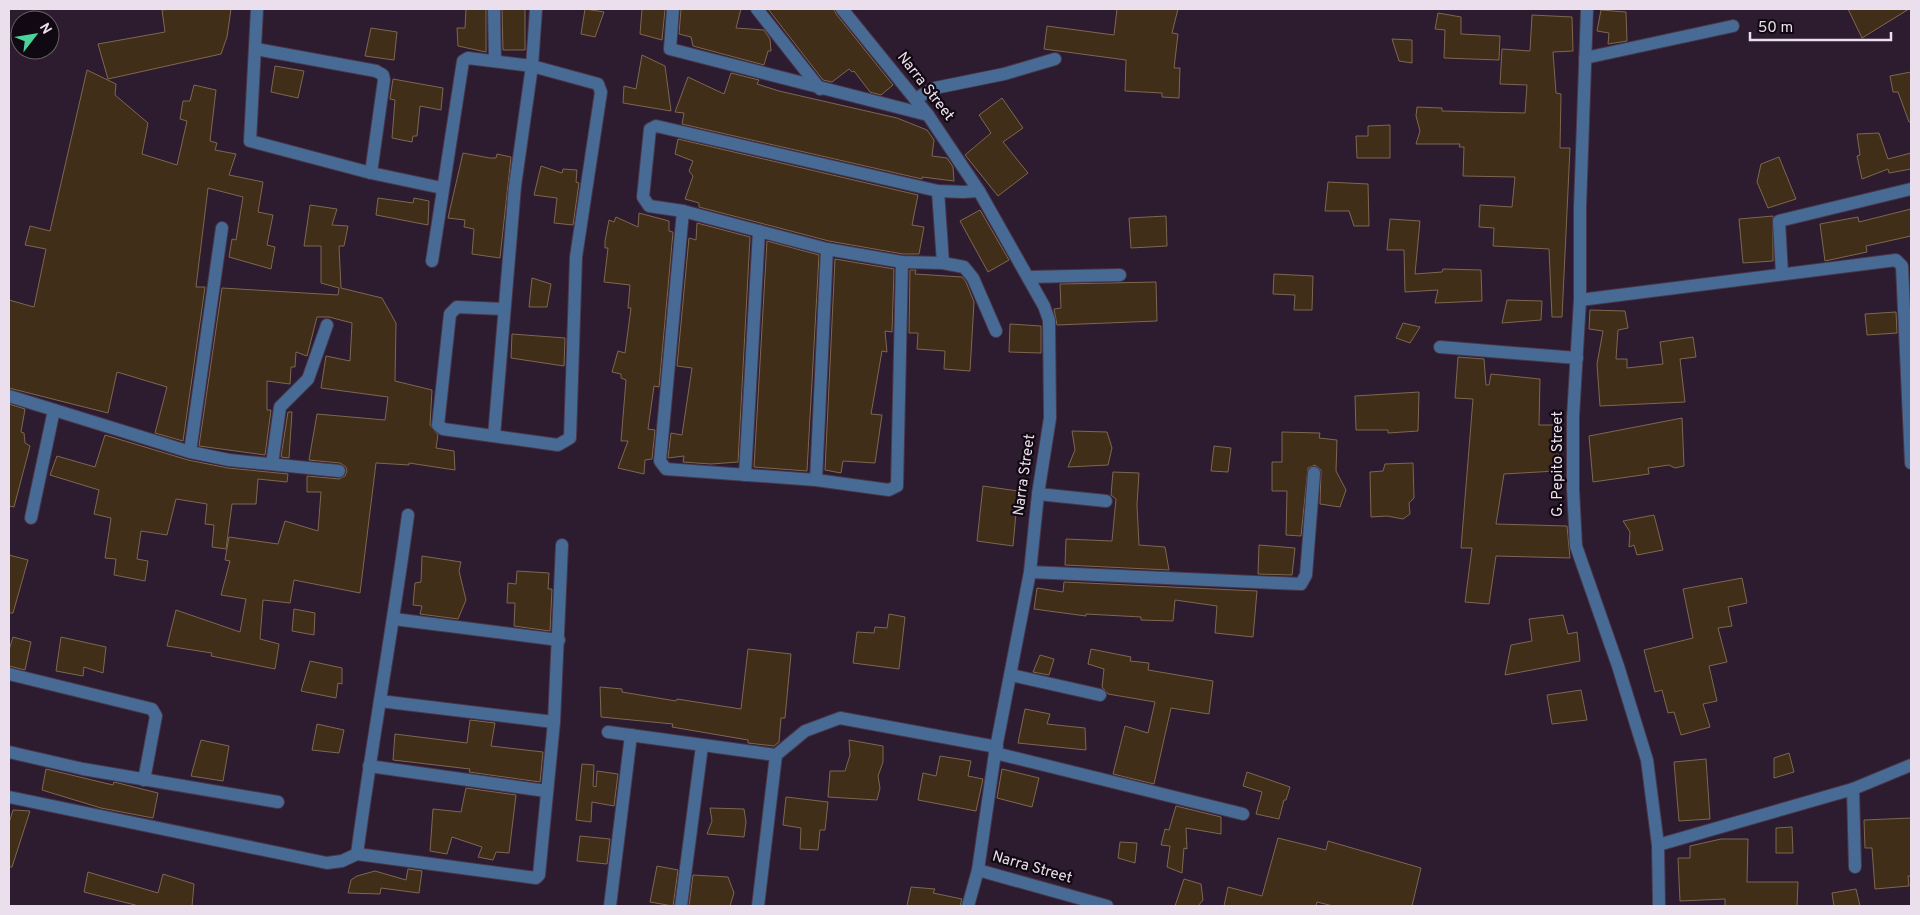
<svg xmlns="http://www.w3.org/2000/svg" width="1920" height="915" font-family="Overpass,sans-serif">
<rect width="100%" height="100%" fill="#2d1b2f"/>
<!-- building -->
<g fill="#412e18" stroke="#7d6750">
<polygon points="172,9 231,9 227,37 221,54 108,79 98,44 165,32 162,10"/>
<polygon points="466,9 486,9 486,52 458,46 457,28 465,28"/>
<polygon points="502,9 525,9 525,50 503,50"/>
<polygon points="585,9 604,12 595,37 581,34"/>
<polygon points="642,9 665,9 662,40 640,34"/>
<polygon points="681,9 741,9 736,28 764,30 770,39 771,51 768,51 764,65 693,46 691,37 679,34"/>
<polygon points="768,9 834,9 836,14 893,85 881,95 870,92 854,71 852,72 849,69 832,82 823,80"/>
<polygon points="1117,9 1178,9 1172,33 1178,34 1174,68 1180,68 1179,98 1162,97 1162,93 1125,91 1126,60 1044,49 1047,26 1114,35"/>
<polygon points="1848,9 1909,9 1862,38"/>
<polygon points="1601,10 1626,12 1627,41 1608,44 1609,33 1597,31"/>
<polygon points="1438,13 1461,17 1461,34 1500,36 1499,60 1444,58 1445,30 1435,29"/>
<polygon points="1532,15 1572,17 1573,51 1553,52 1556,93 1561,94 1560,148 1570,148 1562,317 1552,317 1549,249 1493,246 1494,228 1479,227 1480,205 1512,207 1515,177 1463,176 1464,147 1459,147 1460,144 1416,144 1420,131 1416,116 1417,107 1442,108 1442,111 1525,113 1527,85 1500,84 1502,49 1530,51"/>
<polygon points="371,28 397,32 394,60 365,56"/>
<polygon points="1392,39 1412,40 1412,63 1399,61"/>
<polygon points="642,55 665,66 671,111 623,103 624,86 636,89"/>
<polygon points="275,66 304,71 298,98 271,92"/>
<polygon points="87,70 116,84 115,95 148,123 142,154 177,165 187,121 180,119 183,101 190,101 194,85 216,90 210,141 217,143 215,150 236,154 229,175 263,182 258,212 273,215 267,245 275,247 271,269 229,257 232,239 236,240 243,197 208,188 196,287 205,287 183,441 155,433 167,387 117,372 108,413 9,388 9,300 34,307 46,249 25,245 30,226 50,231"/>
<polygon points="1911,72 1911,122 1909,122 1898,92 1893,92 1890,76"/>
<polygon points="731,73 759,80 757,84 779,91 897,118 927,130 934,140 932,156 947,158 953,167 954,181 922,177 922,179 682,124 684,113 675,112 688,77 724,94"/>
<polygon points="393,79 443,88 441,110 420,106 417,136 413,136 412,142 392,138 395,100 390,99"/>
<polygon points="1002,98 1023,128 1003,142 1028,173 998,196 965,155 991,133 979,115"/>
<polygon points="1390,125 1390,158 1357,158 1356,136 1368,136 1368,126"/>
<polygon points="1879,133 1888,159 1911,153 1911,169 1889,173 1888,169 1862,179 1857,156 1860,155 1857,134"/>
<polygon points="678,139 918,195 912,225 924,227 919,254 903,254 829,241 699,207 699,203 685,199 693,176 689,171 693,161 675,154"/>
<polygon points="463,153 490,158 496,158 497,154 511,157 500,258 472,254 474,229 464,227 465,220 448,218"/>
<polygon points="1779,157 1796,199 1768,208 1757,182 1761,164"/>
<polygon points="541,166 562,173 563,169 577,170 576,182 579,183 573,225 554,223 557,198 534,195"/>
<polygon points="1328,182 1368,184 1369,226 1354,226 1349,211 1325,211"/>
<polygon points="378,198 413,203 414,198 429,201 428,225 376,215"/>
<polygon points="310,205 337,209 332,225 348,226 344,246 339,246 341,288 382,298 396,323 395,381 432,390 430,425 438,435 436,448 454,451 455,470 409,463 409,465 376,463 360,593 294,580 290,603 263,600 260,639 279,644 275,669 211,656 212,653 167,646 176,610 240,632 246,599 221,595 230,561 225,560 229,537 278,544 285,521 318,531 321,492 307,492 307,476 339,479 345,476 347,471 346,467 340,463 309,460 317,414 385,420 388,397 321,388 326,356 350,361 352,323 329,317 317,317 307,356 296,352 295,367 291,367 290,384 267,381 267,410 271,410 265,455 199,446 222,288 338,295 339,288 321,283 321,246 304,246"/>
<polygon points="1911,209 1911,236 1866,246 1867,252 1825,261 1820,224 1858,217 1859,222"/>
<polygon points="980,210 1009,260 988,272 960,221"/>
<polygon points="639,213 669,221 669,231 673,232 659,387 654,386 648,429 655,430 652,459 645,460 644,474 618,468 628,441 621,441 626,380 621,378 621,374 612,372 618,351 625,353 631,308 628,308 630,285 604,282 608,248 605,248 605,241 609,220 614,222 616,217 638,227"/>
<polygon points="1166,216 1167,246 1131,248 1129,218"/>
<polygon points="1773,216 1773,261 1743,263 1739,219"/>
<polygon points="1390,219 1420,221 1415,274 1442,272 1443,269 1481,270 1482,301 1435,303 1438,290 1405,292 1404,250 1387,250"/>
<polygon points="697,223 750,237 738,462 711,464 683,462 684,456 668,458 671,433 682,435 692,368 677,366 689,238 696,240"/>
<polygon points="767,241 819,255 807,471 754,467"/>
<polygon points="835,259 894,269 892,332 885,331 887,352 882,351 871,414 882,415 875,463 843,461 841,473 825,470"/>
<polygon points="910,270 916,270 915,274 962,277 966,282 974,302 970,371 944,369 945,351 917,349 918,333 909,333"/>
<polygon points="1274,274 1313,276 1312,310 1294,310 1295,295 1273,294"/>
<polygon points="532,278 551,284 547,307 529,307"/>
<polygon points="1156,282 1157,321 1057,325 1054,309 1061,308 1060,284"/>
<polygon points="1507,300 1542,301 1541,320 1502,323"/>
<polygon points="1590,310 1625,311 1628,328 1618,330 1616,359 1627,359 1627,368 1663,364 1660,342 1693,337 1696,357 1680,359 1685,402 1600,406 1597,364 1603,331 1589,329"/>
<polygon points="1896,312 1897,333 1867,335 1865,314"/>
<polygon points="1403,323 1420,327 1410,343 1396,338"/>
<polygon points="1010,324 1041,326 1041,353 1009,352"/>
<polygon points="512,334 565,338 564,366 511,358"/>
<polygon points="1458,357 1484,359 1486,385 1489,385 1491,374 1540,379 1539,425 1554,425 1560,445 1556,471 1504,474 1496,524 1567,526 1570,558 1496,556 1489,604 1465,602 1472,548 1461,548 1473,399 1455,398"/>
<polygon points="1419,392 1418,431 1388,433 1388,430 1356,430 1355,396"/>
<polygon points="9,404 25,409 21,432 24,433 25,443 30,446 14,507 9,506"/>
<polygon points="288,412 292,412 289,458 281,457"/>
<polygon points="1682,418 1684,466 1675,468 1669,465 1648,468 1649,474 1593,482 1589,436"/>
<polygon points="1072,431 1107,432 1112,448 1108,465 1068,467 1075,450"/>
<polygon points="1282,432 1320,433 1319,438 1337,440 1336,471 1346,490 1340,507 1320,504 1321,470 1315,465 1308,468 1301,536 1286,535 1287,491 1272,491 1272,462 1282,462"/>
<polygon points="105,435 188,460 228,468 288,474 287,482 258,479 256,504 232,504 226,549 212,547 214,525 205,524 207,504 176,499 167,535 141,531 137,559 148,561 145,581 114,575 116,559 105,558 111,518 94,514 99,490 50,475 57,456 95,467"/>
<polygon points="1214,446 1231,448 1228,472 1211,471"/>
<polygon points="1413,463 1414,498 1409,503 1410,514 1403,519 1387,516 1371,517 1370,472 1383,471 1385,464"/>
<polygon points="1113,472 1139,473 1137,505 1139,545 1165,547 1169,570 1065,565 1066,539 1112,541 1116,499 1111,495"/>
<polygon points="983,486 1018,491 1013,546 977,541"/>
<polygon points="1654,515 1663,550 1637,555 1634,545 1629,547 1630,532 1623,521"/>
<polygon points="1259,545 1295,548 1292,575 1258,574"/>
<polygon points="9,555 28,560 13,613 9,613"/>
<polygon points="422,556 461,562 459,571 466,600 458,619 420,614 422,606 413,605 415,583 421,582"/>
<polygon points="517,571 549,573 548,589 552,589 550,631 514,626 515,603 507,603 508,583 516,584"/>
<polygon points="1742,578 1747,603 1728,607 1732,626 1718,628 1727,662 1709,666 1717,701 1703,704 1710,727 1681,735 1674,712 1668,713 1662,690 1655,692 1644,650 1693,638 1683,589"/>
<polygon points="1064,582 1257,591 1253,637 1215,633 1217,606 1175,600 1173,621 1141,620 1141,617 1086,614 1086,616 1034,609 1037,588 1063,592"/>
<polygon points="294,609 315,613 314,635 292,631"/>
<polygon points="889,614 905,617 899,669 853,663 857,632 874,633 875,627 887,628"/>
<polygon points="1563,615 1568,634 1577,632 1580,661 1505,675 1511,645 1532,641 1529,619"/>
<polygon points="13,637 31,642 25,670 9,666 9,650"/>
<polygon points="61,637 106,647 103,673 84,667 83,676 56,671"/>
<polygon points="748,649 791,654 785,718 781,718 779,742 774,746 748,743 748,740 672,727 673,724 601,717 600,687 622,689 622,692 676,701 677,699 741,709"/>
<polygon points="1091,649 1131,657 1130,661 1149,663 1148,670 1213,681 1209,714 1171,708 1154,784 1113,774 1125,726 1148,733 1155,702 1108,694 1102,687 1104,669 1088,664"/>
<polygon points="1040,655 1054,659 1049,675 1033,672"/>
<polygon points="310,661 342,668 342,684 338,683 336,698 301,691"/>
<polygon points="1581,690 1587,720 1552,724 1547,695"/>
<polygon points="1025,709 1050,714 1047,724 1085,728 1086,750 1018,743"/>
<polygon points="470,720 495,723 491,746 543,752 540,782 469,772 470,769 393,760 395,734 467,743"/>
<polygon points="317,724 344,730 339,753 312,750"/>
<polygon points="201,740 229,746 223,781 191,776"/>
<polygon points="849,740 883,746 883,762 878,776 880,788 877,800 828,797 830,771 845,771 850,755"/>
<polygon points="1789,753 1794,772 1774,778 1774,758"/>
<polygon points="940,756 971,761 968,776 983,779 976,811 918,800 923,773 936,776"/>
<polygon points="1706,759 1710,819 1679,821 1674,762"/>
<polygon points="582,764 594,765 593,786 596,787 597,771 618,774 614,806 592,802 591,822 576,820"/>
<polygon points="46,769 113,785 114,782 158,793 153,818 101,808 42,790"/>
<polygon points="1002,769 1039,778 1032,807 997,798"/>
<polygon points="1247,772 1290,787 1286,800 1284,800 1279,819 1256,814 1262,792 1243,786"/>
<polygon points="466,788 516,795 509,853 496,852 493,860 478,857 482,847 452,837 447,854 430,851 433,809 461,812"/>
<polygon points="786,797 828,802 825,830 820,830 818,850 800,849 801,828 783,825"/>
<polygon points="1176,806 1221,817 1221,834 1186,828 1187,849 1184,848 1182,873 1167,867 1170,846 1161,845 1165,829 1169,830"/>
<polygon points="710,808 744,809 746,822 744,837 707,834 712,821"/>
<polygon points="13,810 30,811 12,867 9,867 9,823"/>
<polygon points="1911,818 1911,876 1908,876 1909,886 1875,889 1872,848 1865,848 1864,820"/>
<polygon points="1792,827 1793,853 1776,853 1776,828"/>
<polygon points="580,836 610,839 607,864 577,861"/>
<polygon points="1278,838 1326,850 1328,841 1421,868 1412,906 1333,906 1317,902 1316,906 1224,906 1228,887 1262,896"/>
<polygon points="1721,839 1748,839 1747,882 1798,882 1797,906 1725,906 1725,899 1680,901 1678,858 1690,858 1690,846"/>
<polygon points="1120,842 1137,843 1135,863 1118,858"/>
<polygon points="657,866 678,870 673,906 650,902"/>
<polygon points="408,869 422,871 419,893 381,888 380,894 348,893 351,880 357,876 375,871 406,880"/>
<polygon points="88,872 158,893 163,874 194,884 192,906 139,906 84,892"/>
<polygon points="693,875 728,877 734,893 730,906 689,906"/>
<polygon points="1184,879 1201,884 1203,900 1198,906 1175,906"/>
<polygon points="911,887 935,889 933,893 962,899 960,906 907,906"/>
<polygon points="1856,889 1860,906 1834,906 1832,893"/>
</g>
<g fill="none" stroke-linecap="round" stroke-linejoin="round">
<defs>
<g id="minor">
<polyline points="257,9 250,141 371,173 442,188"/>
<polyline points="494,9 495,61"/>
<polyline points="673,9 670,49 928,115"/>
<polyline points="757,9 820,89"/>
<polyline points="842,9 928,115 979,191 1044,306 1049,320 1050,418 1038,494 1030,572 995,753 978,870 968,906"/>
<polyline points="1587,9 1580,207 1580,300 1573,417 1573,489 1576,546 1618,666 1647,760 1658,845 1659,906"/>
<polyline points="256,49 376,71 383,75 384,80 371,173"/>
<polyline points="1585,58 1733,26"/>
<polyline points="915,99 935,88 1004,74 1055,59"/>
<polyline points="938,191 943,263"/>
<polyline points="979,191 963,192 938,191 656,126 650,129 643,197 649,206 683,211 827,249 902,262 943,263 964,267 973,278 996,331"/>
<polyline points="683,211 660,461 666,469 816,480 889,490 897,486 902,262"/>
<polyline points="432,261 463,61 468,58 532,66 598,84 601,92 576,257 570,438 558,445 443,429 438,425 450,314 457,307 503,309"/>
<polyline points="1782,274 1779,221 1911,189"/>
<polyline points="1028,277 1120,275"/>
<polyline points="1580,300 1896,260 1902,266 1911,463"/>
<polyline points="1440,347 1577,358"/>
<polyline points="9,396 190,452 229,460 339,471"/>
<polyline points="494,436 515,186 532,66 536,9"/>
<polyline points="190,452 222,228"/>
<polyline points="272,464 280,407 308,379 327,325"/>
<polyline points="745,475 759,231"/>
<polyline points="816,480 827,249"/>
<polyline points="1038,494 1106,501"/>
<polyline points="31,518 54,410"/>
<polyline points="1030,572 1301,584 1306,575 1314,473"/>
<polyline points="394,619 559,640"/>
<polyline points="9,674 152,709 156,716 144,780"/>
<polyline points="1011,675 1100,695"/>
<polyline points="380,701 554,722"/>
<polyline points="608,732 776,755 805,731 840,718 997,747"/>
<polyline points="9,752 83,769 278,802"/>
<polyline points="995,753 1243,814"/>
<polyline points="369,766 546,791"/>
<polyline points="1853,789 1855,867"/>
<polyline points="9,797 327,863 342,861 357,854 536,878 539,875 554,722 562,545"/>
<polyline points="1658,845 1853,789 1911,765"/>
<path d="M357,854C372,741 393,628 408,515"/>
<polyline points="978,870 1107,906"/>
<polyline points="610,906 631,735"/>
<polyline points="681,906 702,746"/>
<polyline points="758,906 776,755"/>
</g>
</defs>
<!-- minor casing -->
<use href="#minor" stroke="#48364a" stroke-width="14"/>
<!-- minor -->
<use href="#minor" stroke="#476b94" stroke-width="12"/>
</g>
<g text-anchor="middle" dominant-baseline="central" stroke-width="4.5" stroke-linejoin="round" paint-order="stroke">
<!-- street labels -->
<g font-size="15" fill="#ecdfed" stroke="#110911">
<text transform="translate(925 87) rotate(52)">Narra Street</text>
<text transform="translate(1558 464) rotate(-90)">G. Pepito Street</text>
<text transform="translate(1025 475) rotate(-82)">Narra Street</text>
<text transform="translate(1032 868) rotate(16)">Narra Street</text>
</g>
</g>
<!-- border -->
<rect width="1920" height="915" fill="none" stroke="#ecdfed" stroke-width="20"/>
<!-- north arrow -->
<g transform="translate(35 35) rotate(59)"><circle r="24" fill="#110911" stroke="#695f69"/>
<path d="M0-4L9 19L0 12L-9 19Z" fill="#4cd39b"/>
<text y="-8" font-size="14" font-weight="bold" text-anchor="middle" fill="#ecdfed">N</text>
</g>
<!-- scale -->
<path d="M1750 32v8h141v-8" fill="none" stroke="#ecdfed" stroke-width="2.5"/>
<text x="1758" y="32" font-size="15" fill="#ecdfed" stroke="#110911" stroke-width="4" paint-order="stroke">50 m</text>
</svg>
